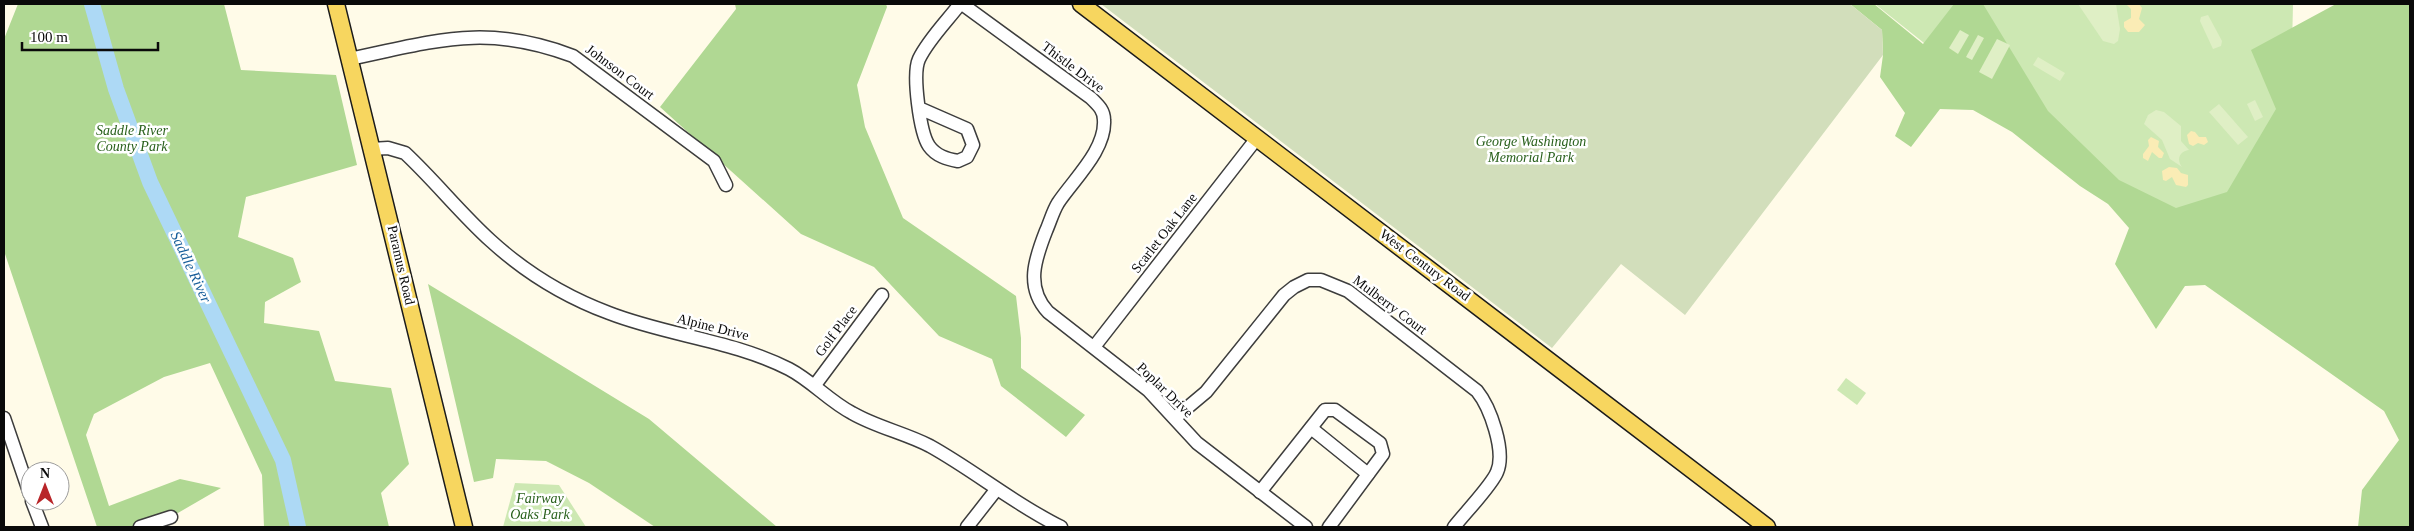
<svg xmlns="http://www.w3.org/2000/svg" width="2414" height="531" font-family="Georgia,serif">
<rect width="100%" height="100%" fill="#fffbe8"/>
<!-- green -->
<g fill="#cde8b3">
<polygon points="1875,4 2293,4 2289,176 2199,262"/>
<polygon points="1846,378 1866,393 1857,405 1837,390"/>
<polygon points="515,483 559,485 586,527 503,527"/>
</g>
<!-- forest -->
<g fill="#b0d893">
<polygon points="18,4 224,4 241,70 336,75 357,165 246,197 238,237 293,258 301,282 265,302 264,323 319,331 335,381 391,388 409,464 381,493 389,527 264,527 262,475 210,363 164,377 94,414 86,435 109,506 180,479 221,488 171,517 140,527 97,527 4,251 4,39"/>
<polygon points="735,4 886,4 887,7 857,85 865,127 903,218 1016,296 1021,338 1021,368 1085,415 1066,437 1001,386 992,359 939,336 874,267 801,234 660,107 736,9"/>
<polygon points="1850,4 1874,4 1923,44 1954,4 1983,4 2048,111 2119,180 2176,208 2227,192 2276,109 2251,50 2336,4 2410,4 2410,527 2358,527 2362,490 2399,440 2384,411 2205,285 2185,286 2156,329 2115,264 2129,228 2108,204 2080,186 2012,132 1973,110 1940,109 1911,147 1895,136 1905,113 1880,77 1883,55 1882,30"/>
<polygon points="428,284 649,419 777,527 655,527 589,483 546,461 496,459 493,478 474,482"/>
</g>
<!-- sand -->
<g fill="#faecb5">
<polygon points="2126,4 2139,4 2142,8 2139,19 2145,25 2139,32 2128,32 2124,27 2124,22 2131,18 2131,9"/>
<polygon points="2191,131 2195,132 2199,137 2206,137 2208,142 2204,145 2198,143 2193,146 2189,144 2187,135"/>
<polygon points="2151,137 2159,141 2158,147 2164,153 2162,158 2159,158 2152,152 2148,161 2143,158 2143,154 2149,146 2148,140"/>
<polygon points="2169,167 2177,168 2181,173 2188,175 2188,185 2186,187 2176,185 2172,177 2166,181 2163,180 2162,171"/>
</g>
<!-- cemetery -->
<polygon fill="#d2debb" points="1101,4 1850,4 1882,30 1883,55 1685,315 1621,264 1552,348"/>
<!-- pitch -->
<g fill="#dfefc5">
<polygon points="2078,4 2116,4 2120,29 2118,41 2114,44 2103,41"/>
<polygon points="2208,15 2222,41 2221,46 2213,49 2200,21 2201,17"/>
<polygon points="1960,30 1969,35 1958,54 1949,48"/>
<polygon points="1978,35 1984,38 1972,60 1966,57"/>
<polygon points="1997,39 2010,45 1992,79 1979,72"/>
<polygon points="2038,57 2065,73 2060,81 2033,65"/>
<polygon points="2255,100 2263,117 2255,121 2247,104"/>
<polygon points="2219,104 2248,137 2238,145 2209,112"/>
<path d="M2156,110L2164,112L2181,126V141L2189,150C2180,151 2176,159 2182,167L2170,159L2162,140L2144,124L2148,115Z"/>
</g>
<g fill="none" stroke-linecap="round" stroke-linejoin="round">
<!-- river -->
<polyline stroke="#add9f5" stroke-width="16" points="92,4 116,89 150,182 283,460 298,527"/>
<defs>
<g id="minor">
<path d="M962,4L1091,98C1098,105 1104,110 1104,120C1106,150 1074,179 1058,203C1053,211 1050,222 1046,231C1035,259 1025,287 1048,312L1148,390L1197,443L1306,527"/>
<path d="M349,59C436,41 486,23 573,56L714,161L726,185"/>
<path d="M919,108L967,129L973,145L967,157L958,161C947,159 936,156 929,146C920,133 912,74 919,59C928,40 947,21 960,4"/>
<path d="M371,149L388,148L405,153C435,181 461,214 491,241C525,272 566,297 609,313C668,336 732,340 789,369C812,381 829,401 852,413C876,427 905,433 930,446C975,471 1014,504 1061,527"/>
<polyline points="1094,347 1257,138"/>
<polyline points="815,385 882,295"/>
<polyline points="4,418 30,494"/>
<path d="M1175,418L1206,392L1284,295L1294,287L1308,280H1321L1348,291L1477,391C1490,407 1506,451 1497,472C1492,485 1464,514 1454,527"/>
<polyline points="1311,428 1368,474"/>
<polyline points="1260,492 1325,410 1335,410 1380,443 1383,454 1329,527"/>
<polyline points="32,501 42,527"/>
<polyline points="140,527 171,517"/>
<polyline points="967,527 996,490"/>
</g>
<g id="major">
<polyline points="336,4 464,527"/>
<polyline points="1081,4 1767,527"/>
</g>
</defs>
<!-- minor casing -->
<use href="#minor" stroke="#3d3d3d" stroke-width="15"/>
<!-- major casing -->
<use href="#major" stroke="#1b1b1b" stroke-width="19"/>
<!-- minor -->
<use href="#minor" stroke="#fff" stroke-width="12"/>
<!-- major -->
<use href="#major" stroke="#f7d65f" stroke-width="16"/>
</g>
<g text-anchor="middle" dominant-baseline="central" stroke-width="5" stroke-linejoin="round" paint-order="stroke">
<!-- street labels -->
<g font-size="14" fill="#0a0a0a" stroke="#fff">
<text transform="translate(1073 67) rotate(37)">Thistle Drive</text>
<text transform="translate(620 72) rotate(37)">Johnson Court</text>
<text transform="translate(1164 233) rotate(-52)">Scarlet Oak Lane</text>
<text transform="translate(401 265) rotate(77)">Paramus Road</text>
<text transform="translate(1425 265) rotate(37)">West Century Road</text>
<text transform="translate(1390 305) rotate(37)">Mulberry Court</text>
<text transform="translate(713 327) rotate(14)">Alpine Drive</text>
<text transform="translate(836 331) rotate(-53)">Golf Place</text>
<text transform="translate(1165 390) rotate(44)">Poplar Drive</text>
</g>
<!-- park labels -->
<g font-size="14" font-style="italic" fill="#29601c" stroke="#fff">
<text x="132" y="130">Saddle River<tspan x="132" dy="16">County Park</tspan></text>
<text x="1531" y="141">George Washington<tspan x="1531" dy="16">Memorial Park</tspan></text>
<text x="540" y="498">Fairway<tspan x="540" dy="16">Oaks Park</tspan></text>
</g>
<!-- water labels -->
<g font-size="15" font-style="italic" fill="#165d99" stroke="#fff">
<text transform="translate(191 267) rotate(65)">Saddle River</text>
</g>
</g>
<!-- border -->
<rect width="2414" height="531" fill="none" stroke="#0a0a0a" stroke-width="10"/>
<!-- north arrow -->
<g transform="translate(45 486)"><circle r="24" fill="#ffffff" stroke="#9d9d9d"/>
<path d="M0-4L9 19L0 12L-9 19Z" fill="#b82529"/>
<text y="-8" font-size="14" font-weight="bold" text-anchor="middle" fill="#0a0a0a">N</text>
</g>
<!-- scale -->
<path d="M22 42v8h136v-8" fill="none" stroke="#0a0a0a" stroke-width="2.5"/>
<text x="30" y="42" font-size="15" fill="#0a0a0a" stroke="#ffffff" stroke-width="4" paint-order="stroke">100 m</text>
</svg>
